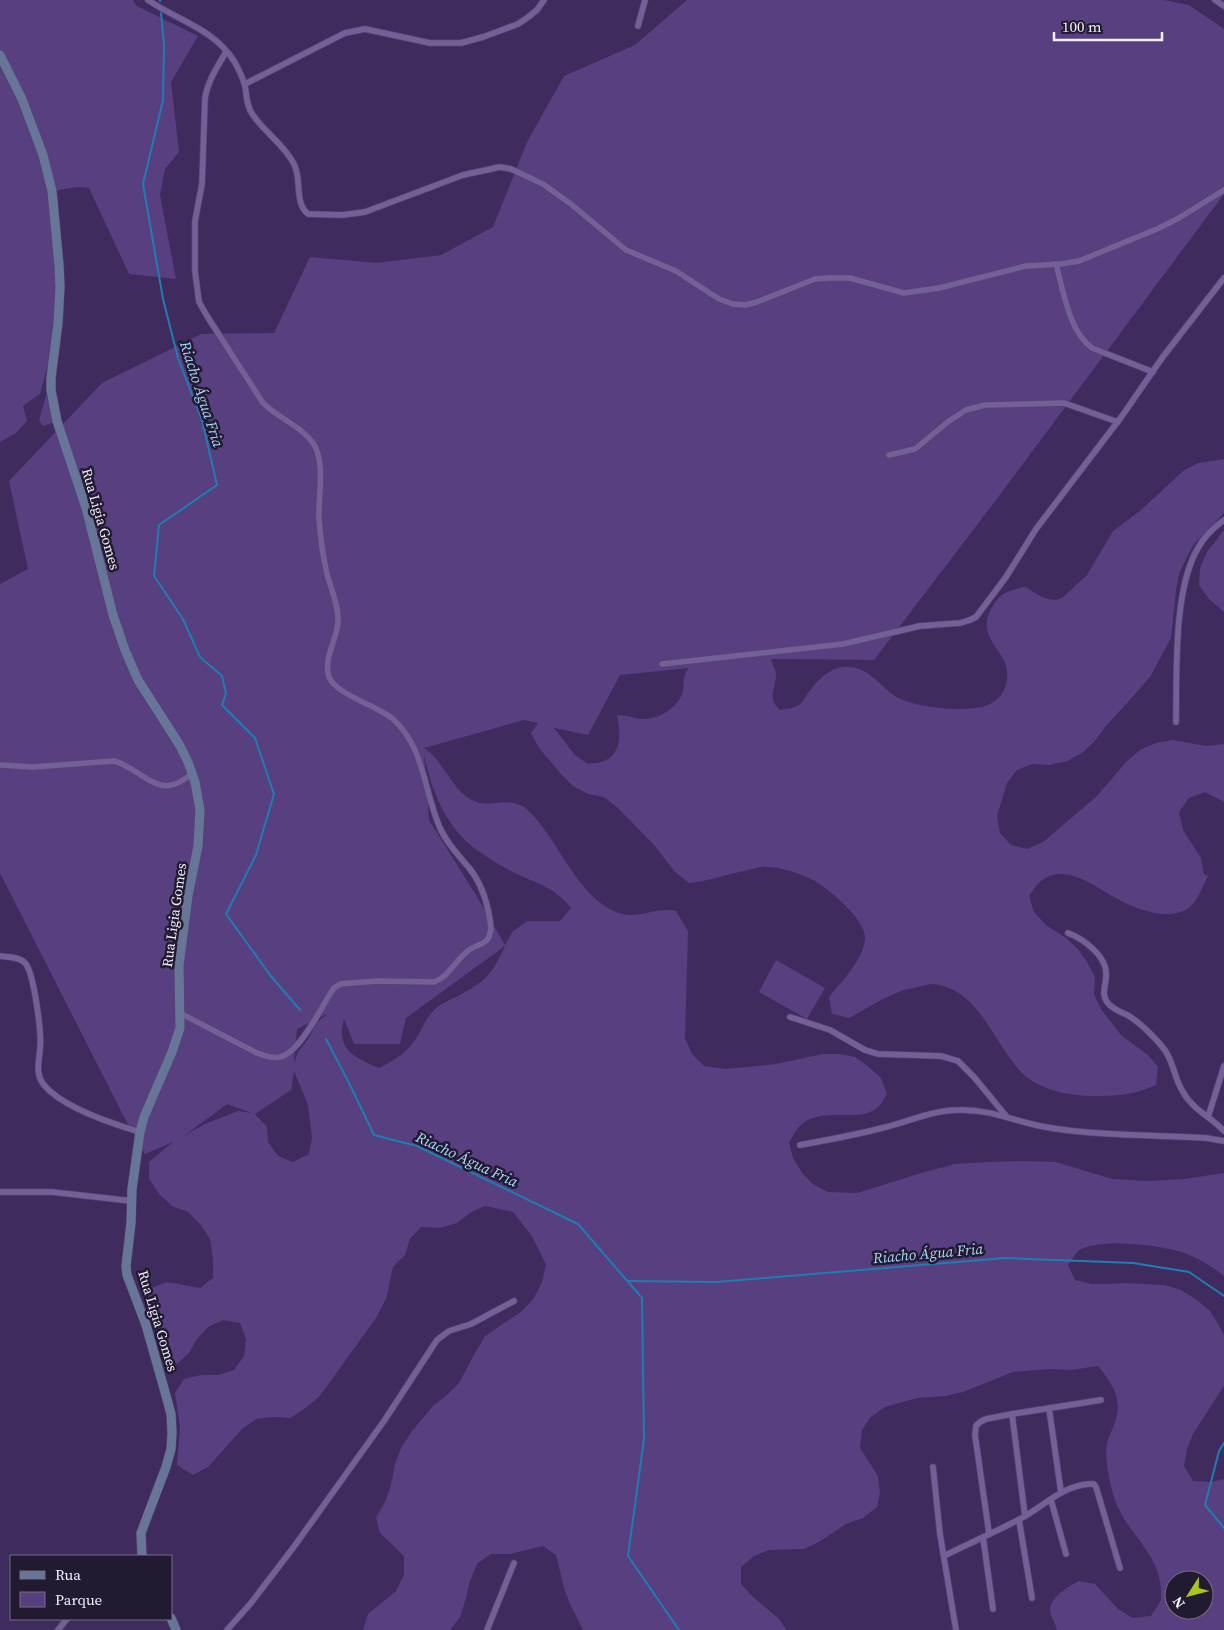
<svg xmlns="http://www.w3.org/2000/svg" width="1224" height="1630" font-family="'Source Serif 4',serif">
<rect width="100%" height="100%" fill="#3f2b5e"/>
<!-- green -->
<g fill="#583f7f" fill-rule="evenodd">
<polygon points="0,0 133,0 137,6 198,36 171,82 179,152 165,169 160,195 176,279 129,274 89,188 77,187 52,191 56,295 49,361 40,394 23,406 27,421 16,433 0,442"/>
<path d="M687,0H1164L1189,5L1224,29V194L993,504L874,660L771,659C772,664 776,670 776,675C775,691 767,698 780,710C786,709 794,708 799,705C802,703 805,697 808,693C819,679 831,665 851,667C870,669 880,686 895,696C913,708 971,714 990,704C999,699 1004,693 1006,684C1013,658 990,649 987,628C986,618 989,612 994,604C1001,592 1013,589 1026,587C1036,594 1050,604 1062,598L1087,575L1113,531L1140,511L1183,471L1198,463L1224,459V513L1194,544L1186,559L1179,574L1176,590L1171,638L1150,677L1128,702L1105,727L1095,741L1082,753L1067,761L1049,765L1032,764L1017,770L1007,783L997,816L1000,833L1011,845L1027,849L1043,842L1097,796L1127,761L1140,750L1156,743L1173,740L1206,746L1224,744V802L1205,792L1189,798L1179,812L1183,830L1201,858L1204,874L1208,876C1203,886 1198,899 1191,906C1184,913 1171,915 1161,914C1145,912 1129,906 1114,897C1093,885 1061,860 1038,884C1035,887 1032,892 1029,896L1034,912L1046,925L1066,938L1078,949L1087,962L1095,977L1094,994L1101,1009L1121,1035L1148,1055L1158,1067L1156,1085C1135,1095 1115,1096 1093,1096C1070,1096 1039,1090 1022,1073C994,1045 979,988 933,984C929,984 923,986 918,987C892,991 872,1006 849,1018L832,1014L829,997C842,981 862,961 865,940C868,921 826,886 811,879C798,873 781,867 767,867C761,866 754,869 748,870C728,874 709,881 689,883L675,872L654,845L618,808L604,797L588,794L573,786L561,774L539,748L531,733L538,723L524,720L424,748C444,760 450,789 472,800C492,811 509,792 530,812C559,841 577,896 616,912C637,921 655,906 676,911L688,931L685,1038L692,1054L704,1066L726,1069L776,1064L823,1054H839L855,1057L869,1067L881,1078L887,1094C884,1098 882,1104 878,1107C860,1125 818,1103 797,1129C794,1133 792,1138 789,1142L793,1158L803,1174L814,1185L828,1192L857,1193L921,1173L955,1164L989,1162L1022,1161L1056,1162L1112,1179L1149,1181L1184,1179L1224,1173V1276C1212,1266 1198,1258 1184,1253C1163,1245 1094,1237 1077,1252C1074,1256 1071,1261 1068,1265L1075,1280L1092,1284H1108L1125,1283L1164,1285L1181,1290L1197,1300L1210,1311L1217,1322L1224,1335V1386L1193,1434L1187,1449L1184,1466L1193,1481L1210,1482L1224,1479V1630H1057C1056,1624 1050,1616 1050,1610C1050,1597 1069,1586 1079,1581L1095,1584L1118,1609L1133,1618L1151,1616C1154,1611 1159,1605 1161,1599C1161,1599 1161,1592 1161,1592C1161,1554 1126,1533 1115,1500C1110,1486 1104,1458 1107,1443C1110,1434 1115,1424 1117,1414C1121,1395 1109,1380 1098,1366L1071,1370L1050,1369L1013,1372L963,1392L945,1396L917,1398L885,1407L871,1417L862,1430L860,1448L878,1476L880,1493L877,1507L863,1518L846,1524L819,1542L804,1549L769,1550L754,1556L741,1567V1584L752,1596L778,1618L787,1630H583L570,1604L564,1588L556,1555L543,1546L510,1554H491L477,1564L470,1581L466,1598L460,1617L450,1630H363L368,1614L396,1591L404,1575V1556L380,1533L376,1517L385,1502L391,1485L395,1464L401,1448L412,1431L434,1405L447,1395L459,1383L476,1351L485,1336L522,1311L534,1298L542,1282L546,1265L539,1250L531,1235L513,1212L485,1206L470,1213L457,1223L440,1228L421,1227L410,1239L405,1255L393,1267L386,1299L376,1318L319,1397L304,1409L290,1418L272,1417L256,1419L242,1429L208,1467L193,1475L177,1465L180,1427L175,1393L184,1379L201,1375H218L234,1370L244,1356L246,1339L240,1323L223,1320L208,1327L197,1339L189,1353L177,1364L166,1351L146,1304L151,1288L167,1282L200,1288L213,1278V1258L210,1239L200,1224L188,1212L172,1206L159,1194L149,1179V1162L173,1142L145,1154L124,1117L0,873V584L28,569L9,481L102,383L201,334L274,333L310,257L377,263L441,255L493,227L527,142L564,76L635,45ZM689,668C680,679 686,683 682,694C676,709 660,718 645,719C636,719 627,715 617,715C620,731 623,753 604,761C599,763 593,763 588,764L575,755L554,728L588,735L620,675ZM424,754C430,786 443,820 468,843C478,852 504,868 517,874C540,885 554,887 571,908L560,921H527L513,931L505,945L476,895L429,820ZM505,946C491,977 484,982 456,997C449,1000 441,1004 436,1008C426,1017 423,1027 417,1037C408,1052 394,1061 379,1068C355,1058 335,1049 344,1019L354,1044H400L406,1018ZM329,1013L316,1023L309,1038L298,1052L294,1063L297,1029ZM294,1071L308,1105L312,1138L309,1154L293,1162L278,1156L268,1142L267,1127L255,1114L291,1090ZM227,1104L252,1113L238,1111L205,1124L185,1135ZM1174,1580H1204V1610H1174Z"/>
<polygon points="51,378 57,421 43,426 39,420"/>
<polygon points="1224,530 1224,612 1209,599 1199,585 1200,568 1207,552"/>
<polygon points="776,960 825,988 807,1019 759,992"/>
</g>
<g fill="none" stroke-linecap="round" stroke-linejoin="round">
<!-- stream -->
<g stroke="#1e7db4" stroke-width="2">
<polyline points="160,0 160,1"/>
<polyline points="161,13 164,45 163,100 143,184 163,299 178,358 202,420 217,485 159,525 154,576 183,619 200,657 222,676 226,693 222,705 255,738 274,794 256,855 226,914 270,975 300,1010"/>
<polyline points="326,1039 350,1085 374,1135 417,1146 578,1224 642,1298 644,1439 628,1556 679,1630"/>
<polyline points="628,1281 717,1282 1005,1258 1133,1263 1189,1272 1224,1296"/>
<polyline points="1224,1443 1219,1451 1205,1505 1224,1528"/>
</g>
<defs>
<g id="street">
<path d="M148,0C178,21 213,28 234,61C238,68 243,78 245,86C247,96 246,106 253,115C265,133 284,144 294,164C302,179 294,203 308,214L342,215L365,212L463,175L500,167L511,169L543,184L571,204L626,250L676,271L719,299L733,304L745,305L757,302L815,279L829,278H850L904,293L939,288L1026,266L1061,264L1079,261L1157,229L1179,218L1224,190"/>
<polyline points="1215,0 1224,6"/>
<polyline points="638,26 645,0"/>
<polyline points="245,84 345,33 365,29 430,43 461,43 483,37 518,24 527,18 537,10 544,0"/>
<path d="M1056,264C1063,289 1069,332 1092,348L1153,372"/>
<polyline points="889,455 915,449 949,421 966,410 985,405 1064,403 1118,422"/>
<polyline points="662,664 843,644 920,626 960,623 970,620 976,617 1006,577 1036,529 1122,416 1162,358 1224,278"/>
<path d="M1176,722C1177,673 1173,590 1198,548C1204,537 1214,527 1224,520"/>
<path d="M0,765L33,767L114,761C133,765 153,790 171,785C179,784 186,778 192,774"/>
<path d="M1068,933C1084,939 1108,957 1106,976C1106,985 1101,994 1107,1002C1113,1011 1124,1012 1132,1018C1142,1025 1152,1035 1160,1044C1174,1059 1173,1076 1183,1092C1192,1109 1211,1117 1224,1131"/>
<path d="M0,956C8,957 20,957 25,963C34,972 42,1035 40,1049C39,1062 35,1074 44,1085C62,1107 113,1124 140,1132"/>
<path d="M180,1013L257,1053C264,1055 271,1059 280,1057C299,1053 320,1010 330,994L334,988L340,984L351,983L377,981L434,982C450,976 455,960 469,950C475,946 482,945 487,940C490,937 490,933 491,929C489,908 483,886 470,869C459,856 448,845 441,830C424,794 425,748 394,720C379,706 336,695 329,677C323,658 337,640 338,622C339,606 331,589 327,574C323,556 320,536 319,518C318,496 326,462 313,443C301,426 278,418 263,403L207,316L199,302L195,271V221L202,184L205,98C208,81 217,67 226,52"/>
<polyline points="790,1017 830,1030 865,1050 878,1054 941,1056 958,1061 974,1077 1006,1116"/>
<polyline points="1208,1117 1224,1066"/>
<path d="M800,1145C828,1140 855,1135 882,1128C908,1122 932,1110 959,1110C994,1109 1019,1124 1051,1128C1102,1136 1155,1135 1206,1138L1224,1141"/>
<polyline points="0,1192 52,1192 132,1201"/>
<polyline points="1049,1408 1061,1492"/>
<polyline points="1012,1414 1025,1516"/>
<polyline points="933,1467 940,1534 956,1630"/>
<polyline points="1051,1500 1066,1554"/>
<polyline points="1019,1520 1032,1598"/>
<polyline points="989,1533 975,1435 976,1426 980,1422 986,1419 1012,1414 1101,1400"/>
<polyline points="983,1537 993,1609"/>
<path d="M944,1556C968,1544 993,1533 1018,1520C1042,1508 1061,1486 1089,1484H1094L1096,1487L1120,1568"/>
<polyline points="58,1630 67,1619"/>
<polyline points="227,1630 251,1603 293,1548 384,1421 437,1340 449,1331 471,1324 514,1301"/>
<polyline points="487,1630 514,1563"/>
</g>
<g id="secondary">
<polyline points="0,55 22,99 43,155 52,191 59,265 60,287 58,323 51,378 51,390 57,421 86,508 113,615 125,650 138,680 179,744 188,762 195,782 200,810 198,846 188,896 179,966 180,1028 172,1052 144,1117 140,1132 132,1189 131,1223 126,1266 127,1275 146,1325 165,1392 171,1414 172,1433 171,1449 166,1467 141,1533 142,1556"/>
<polyline points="171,1618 176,1630"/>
</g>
</defs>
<!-- street casing -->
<use href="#street" stroke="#58466e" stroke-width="7"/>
<!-- secondary casing -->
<use href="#secondary" stroke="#58466e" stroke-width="10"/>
<!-- street -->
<use href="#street" stroke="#746098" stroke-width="5.5"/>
<!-- secondary -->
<use href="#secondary" stroke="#677698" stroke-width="9"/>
</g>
<g text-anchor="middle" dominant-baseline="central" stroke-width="5" stroke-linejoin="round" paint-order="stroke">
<!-- street labels -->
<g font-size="14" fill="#f2eefb" stroke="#221a31">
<text transform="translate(101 519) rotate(74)">Rua Ligia Gomes</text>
<text transform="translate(174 915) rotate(-82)">Rua Ligia Gomes</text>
<text transform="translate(158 1321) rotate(73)">Rua Ligia Gomes</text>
</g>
<!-- water labels -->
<g font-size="15" font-style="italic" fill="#a8dafd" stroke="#221a31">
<text transform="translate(202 394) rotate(72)">Riacho Água Fria</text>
<text transform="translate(467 1159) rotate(25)">Riacho Água Fria</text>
<text transform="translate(928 1253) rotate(-5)">Riacho Água Fria</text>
</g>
</g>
<!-- legend -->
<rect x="10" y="1555" width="162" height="65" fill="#221a31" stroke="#756f82"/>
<rect x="20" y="1571" width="25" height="8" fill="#677698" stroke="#756f82"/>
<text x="55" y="1580" font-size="15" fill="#f2eefb">Rua</text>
<rect x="20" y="1592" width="25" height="15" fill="#583f7f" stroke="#756f82"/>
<text x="55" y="1605" font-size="15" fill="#f2eefb">Parque</text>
<!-- north arrow -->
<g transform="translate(1189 1595) rotate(234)"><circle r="24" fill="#221a31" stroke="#756f82"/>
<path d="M0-4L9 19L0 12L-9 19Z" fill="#a9c71a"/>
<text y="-8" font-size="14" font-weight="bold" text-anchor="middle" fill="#f2eefb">N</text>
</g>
<!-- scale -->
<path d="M1054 32v8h108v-8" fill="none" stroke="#f2eefb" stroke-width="2.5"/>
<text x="1062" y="32" font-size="15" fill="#f2eefb" stroke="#221a31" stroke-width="4" paint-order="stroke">100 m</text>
</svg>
